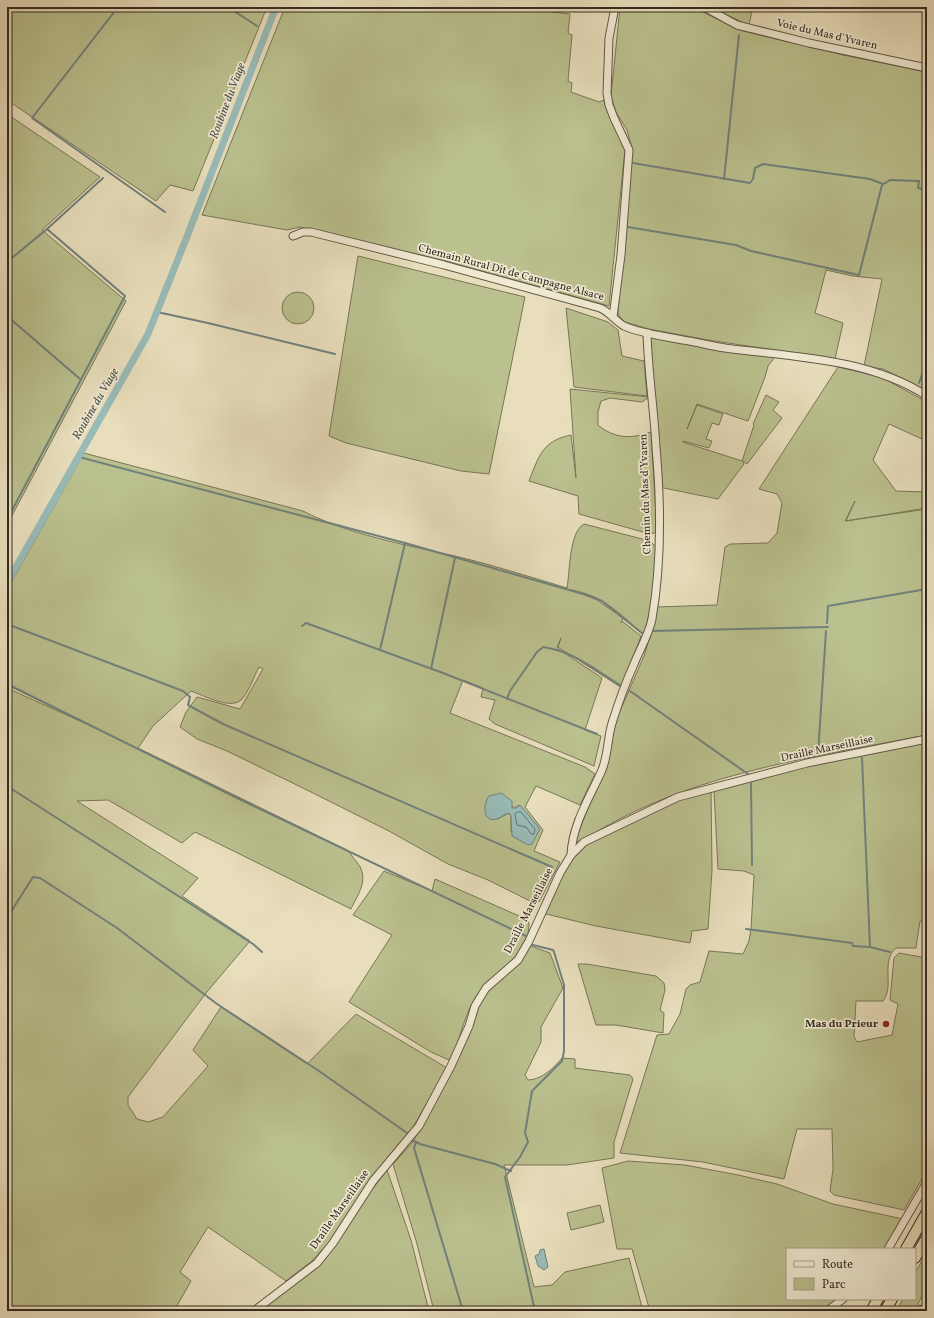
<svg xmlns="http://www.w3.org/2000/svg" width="934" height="1318" font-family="Vollkorn,serif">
<rect width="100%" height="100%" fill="#e8debc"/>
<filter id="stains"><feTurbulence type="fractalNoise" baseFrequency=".005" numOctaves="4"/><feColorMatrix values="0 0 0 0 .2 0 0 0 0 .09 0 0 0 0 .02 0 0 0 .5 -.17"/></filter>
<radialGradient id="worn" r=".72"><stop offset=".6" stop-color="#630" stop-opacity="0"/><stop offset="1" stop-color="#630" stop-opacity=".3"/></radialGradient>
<!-- green -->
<g fill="#bac08e" stroke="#777658" fill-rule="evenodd">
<polygon points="7,7 267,7 193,191 170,185 156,201 7,100"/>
<path d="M285,7H552V12L570,14L568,33L572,35L568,81L572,83L571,92L599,102L604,100C608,120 620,132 625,150L609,306L442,260L300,227L287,230L202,215Z"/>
<polygon points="620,7 693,7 739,30 843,55 927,72 927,391 883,369 864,366 882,279 853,276 826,270 815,313 843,323 835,359 708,340 649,329 625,322 619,316 618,312 632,148 627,130 616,112 611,96"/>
<polygon points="709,7 753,7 749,25"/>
<polygon points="7,114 100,177 42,230 126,301 7,525"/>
<polygon points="358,256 525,297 489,474 461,471 346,443 329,436"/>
<circle cx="298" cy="308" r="16"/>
<polygon points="566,308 608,322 618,330 622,356 644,361 647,396 574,387"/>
<polygon points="652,336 762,354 774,358 768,366 765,377 748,421 697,404 687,429 697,405 723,414 719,425 712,423 706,439 712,441 709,448 683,441 683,442 742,461 754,425 753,424 766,395 779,402 773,410 782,418 747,464 743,461 744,464 718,499 659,487 650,338"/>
<path d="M838,367L881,377L927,402V430L922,439L889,424L873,460L896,491L927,492V508L846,521L855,501L845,521L927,509V735C808,758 678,775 576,845L574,843L609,756L616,720L644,656L652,630L656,607L717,605L725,547L730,544L768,543L777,533L782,503L777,494L759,489Z"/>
<path d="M570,389L649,397L642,402L610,398L601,401L598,412V425C615,439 631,439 651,432L657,532L650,534L579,514L578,496L529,481C539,456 542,441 571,435L576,478Z"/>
<path d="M84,453L303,511C347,534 406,545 455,556C493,565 530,577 567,588C570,572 569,532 584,524L650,541L656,547C655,578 652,606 644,635C620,614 604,596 572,590L597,600L623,618L621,623L622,621L641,636L622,688L558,647L561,638L557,648L602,678L585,730L601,736L594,766L495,724L489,719L495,700L481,697L483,688L463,680L450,713L585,767L595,774L580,805L536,786L525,807L543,830L534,851L560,862L539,902L528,900L488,880L448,864L389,831L309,791L227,751L197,739L180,727L186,712L197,697L240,709L263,669L259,667C254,676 248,694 241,700C230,710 203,695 191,691L153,726L138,748L349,851C352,858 359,863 361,869C367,883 357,896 351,909L195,832L182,843L108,800L77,801L198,878L182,896L250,941L206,993L128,1097V1105L137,1119L148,1122L163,1117L208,1066L193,1050L221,1007L307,1064L356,1014L447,1068L409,1134L333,1238L312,1261L286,1281L208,1227L180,1272L191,1281L174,1311H7V688L102,731L7,685V590ZM486,801L511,805L514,808L519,805L532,844L511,832V816L509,813L497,819Z"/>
<path d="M927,741V922L920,921L916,948H896C880,962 895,986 883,1001H856L854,1037L857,1042L892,1035L898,1004L890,1000L894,958L899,953L927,958V1170L904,1210L834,1195L830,1191L833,1169L832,1129H797L784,1179L703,1162L620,1153L657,1035L669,1034L680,1014L686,989L690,985L700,982L709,951L743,954L749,941L751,929L754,875L744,871L718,869L714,791L817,763L869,754Z"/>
<polygon points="711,791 712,871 708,929 692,931 690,943 596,926 542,913 568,862 585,845 674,801"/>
<path d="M384,871L432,891L435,879L526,919L529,923C529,962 494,969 477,995C465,1013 460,1037 453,1057L449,1060L431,1052L349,1002L392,935L353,915Z"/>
<path d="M531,946L550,953L563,988L541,1027V1042L525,1075L528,1080C541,1080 554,1068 562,1058L575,1059V1068L630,1075L633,1079L614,1142V1158L567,1165H504L534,1287L552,1285L565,1272L629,1258L643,1311H434L417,1244L393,1164L412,1143L456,1063L473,1023L475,1012L483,997L510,970Z"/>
<polygon points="578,964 587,964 656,976 664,983 665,990 660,1010 664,1013 663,1033 616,1025 596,1025"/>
<polygon points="628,1161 685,1165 738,1175 777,1184 833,1204 903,1219 885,1249 787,1249 787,1299 837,1299 822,1311 650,1311 632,1249 617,1249 602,1168"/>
<polygon points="387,1170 411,1240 429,1311 260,1311 313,1269 337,1243 361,1204"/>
<polygon points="600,1205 604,1222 571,1230 567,1213"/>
<polygon points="927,1252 927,1287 914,1311 893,1311 896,1307 898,1308 903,1299 915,1299 915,1273"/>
</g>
<!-- water -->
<g fill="#99bbb8" stroke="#71817c">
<path d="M501,793L512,801V808H517L520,805L540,829L532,844L528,845L512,836L511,816L509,813C504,814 502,817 497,819C482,823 483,804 489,796Z"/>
<polygon points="544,1249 548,1267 544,1270 538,1266 535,1256 539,1254 540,1250"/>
</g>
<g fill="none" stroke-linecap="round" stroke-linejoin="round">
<!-- shore -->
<polygon stroke="#66736d" stroke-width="1" points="517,812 521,812 535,829 534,834 531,834 526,827 517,825 515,814"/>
<!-- stream -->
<g stroke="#71817c" stroke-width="2">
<polyline points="118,7 32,118 165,212"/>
<polyline points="228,7 257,26"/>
<polyline points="266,31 267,31"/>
<polyline points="633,163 750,183 753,179 755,168 763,164 870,179 883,184"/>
<polyline points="724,179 739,35"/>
<polyline points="628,227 736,245 751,251 859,275 882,185 890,180 919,181 918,188 927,190"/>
<polyline points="7,262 47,229 103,178"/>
<polyline points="157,312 208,323 335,354"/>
<polyline points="7,316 80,379"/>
<polyline points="919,383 927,361"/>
<polyline points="79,457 405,543 590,596 602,601 643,634"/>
<polyline points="7,520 125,296 47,229"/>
<polyline points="827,623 828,606 927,589"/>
<polyline points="7,624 183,691 190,697 188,705 223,724 552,867"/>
<polyline points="302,626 306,623 443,673 597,734"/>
<polyline points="651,631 828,627"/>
<polyline points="380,650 405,543"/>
<polyline points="431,669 455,558"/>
<polyline points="7,684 235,797 526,936"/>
<polyline points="630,691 748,774"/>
<path d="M507,699L510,691L537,652L543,647C573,651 595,670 620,685"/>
<polyline points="818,754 826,631"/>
<polyline points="862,758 870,947"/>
<polyline points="751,783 752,865"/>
<polyline points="7,786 253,944 262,952"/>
<polyline points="7,918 33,877 40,878 117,928 217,1004 319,1071 407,1133"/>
<polyline points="746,929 852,943 853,946 870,947 890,952"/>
<polyline points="533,945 553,950 554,952 564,985 564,1051 562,1061 532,1091 525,1133 528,1142 520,1157 505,1177 535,1311"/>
<polyline points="412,1140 420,1144 495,1164 511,1171"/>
<polyline points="416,1142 414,1148 463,1311"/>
</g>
<!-- canal -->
<g stroke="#99bbb8" stroke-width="7">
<polyline points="191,226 276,7"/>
<polyline points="7,583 148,334 190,229"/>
</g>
<defs>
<g id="minor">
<polyline points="704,7 737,25 809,43 927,68"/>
<path d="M293,236L303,232H311L444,265L600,308C610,312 615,321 624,326C642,334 664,336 683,340C697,342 711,346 725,348C793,357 868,358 927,396"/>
<polyline points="613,317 621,255 629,150 614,118 609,105 607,93 609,38 615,7"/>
<path d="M571,855C572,825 590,797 602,770C609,752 607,737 613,720C619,701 626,682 634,664C640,649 649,634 652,619C662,562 661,504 656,447C654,409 648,371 647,333"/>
<polyline points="888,1249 927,1182"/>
<polyline points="254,1311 317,1263 333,1243 373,1181 419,1126 451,1066 469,1026 475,1006 486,988 518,960 529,941 560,873 571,855 584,842 678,797 807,763 927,739"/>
<polyline points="827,1311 843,1299"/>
</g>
<g id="highway">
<polyline points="906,1249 927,1212"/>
<polyline points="915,1258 927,1237"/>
<polyline points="871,1311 878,1299"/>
<polyline points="885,1311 892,1299"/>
</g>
</defs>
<!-- minor casing -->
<use href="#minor" stroke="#615848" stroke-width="9"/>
<!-- highway casing -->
<use href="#highway" stroke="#342b22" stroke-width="12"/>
<!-- minor -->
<use href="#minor" stroke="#f0ead3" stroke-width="7"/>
<!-- highway -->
<use href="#highway" stroke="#e8debc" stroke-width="10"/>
<!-- rail -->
<polyline stroke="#342b22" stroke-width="2" stroke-dasharray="7 7" stroke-linecap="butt" points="917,1311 927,1294"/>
</g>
<!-- markers -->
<circle fill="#8f2418" stroke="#f0ead3" stroke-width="1.5" cx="886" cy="1024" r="4"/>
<g text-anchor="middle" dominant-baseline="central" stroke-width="3.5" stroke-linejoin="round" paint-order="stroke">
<!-- street labels -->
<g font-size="11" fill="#342b22" stroke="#f0ead3">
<text transform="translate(827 35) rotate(13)">Voie du Mas d'Yvaren</text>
<text transform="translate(511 273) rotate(15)">Chemain Rural Dit de Campagne Alsace</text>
<text transform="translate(646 494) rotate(-92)">Chemin du Mas d'Yvaren</text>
<text transform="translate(827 749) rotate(-12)">Draille Marseillaise</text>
<text transform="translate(529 911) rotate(-63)">Draille Marseillaise</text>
<text transform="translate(340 1210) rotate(-55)">Draille Marseillaise</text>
</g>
<!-- poi labels -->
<g font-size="11" font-weight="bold" fill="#342b22" stroke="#f0ead3" text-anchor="end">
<text x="878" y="1024">Mas du Prieur</text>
</g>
<!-- water labels -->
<g font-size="12" font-style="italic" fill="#4d4f48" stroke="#f0ead3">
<text transform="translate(228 101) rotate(-69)">Roubine du Viage</text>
<text transform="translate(96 404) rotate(-60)">Roubine du Viage</text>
</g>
</g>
<!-- margin -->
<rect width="934" height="1318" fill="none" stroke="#e8debc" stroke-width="24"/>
<rect x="8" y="8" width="918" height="1302" fill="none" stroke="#342b22" stroke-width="2"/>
<rect x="12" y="12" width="910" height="1294" fill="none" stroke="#342b22"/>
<!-- legend -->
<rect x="786" y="1248" width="130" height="52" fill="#f0ead3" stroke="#a59e8c"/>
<rect x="794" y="1261" width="20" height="6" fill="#f0ead3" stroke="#a59e8c"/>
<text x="822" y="1268" font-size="12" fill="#342b22">Route</text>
<rect x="794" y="1278" width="20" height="12" fill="#bac08e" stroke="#a59e8c"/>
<text x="822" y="1288" font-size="12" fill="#342b22">Parc</text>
<rect width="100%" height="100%" filter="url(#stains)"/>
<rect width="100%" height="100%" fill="url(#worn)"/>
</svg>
